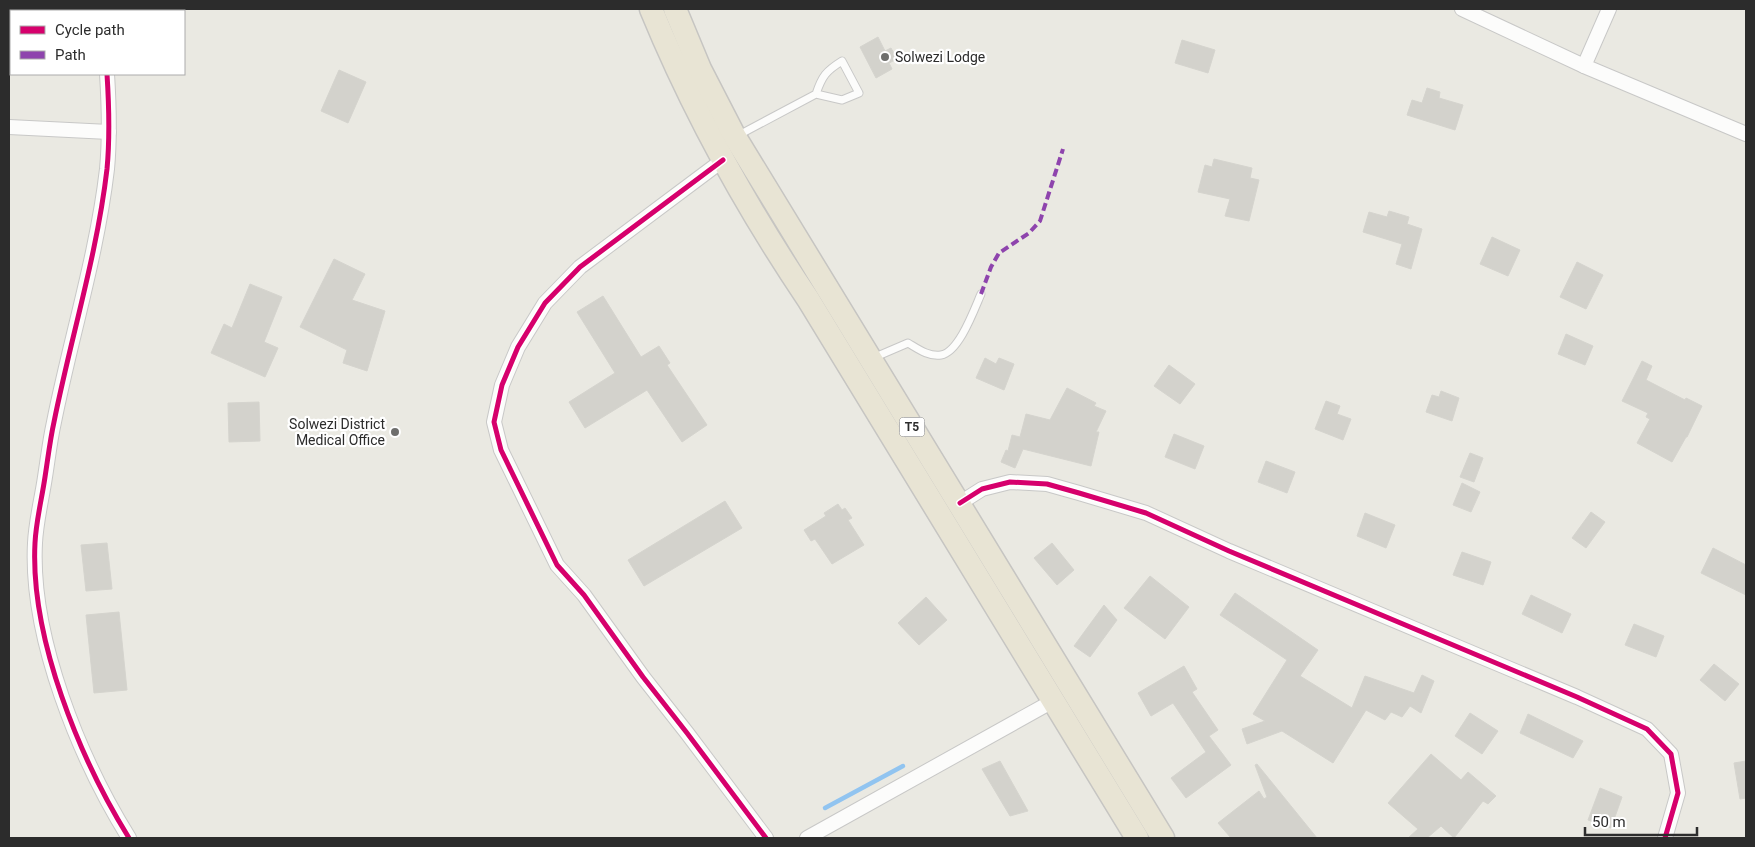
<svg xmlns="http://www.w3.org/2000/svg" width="1755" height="847" font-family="Roboto,sans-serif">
<rect width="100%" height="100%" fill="#eae9e2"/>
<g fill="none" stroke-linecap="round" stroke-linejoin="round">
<!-- stream -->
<polyline stroke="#91c4f0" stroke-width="4.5" points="825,808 903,766"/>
</g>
<!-- building -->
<g fill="#d3d2cc" stroke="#d5d4ce">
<polygon points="878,37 885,51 891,48 897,59 889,63 892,69 876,78 860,47"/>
<polygon points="1182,40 1215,50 1208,73 1175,63"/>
<polygon points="339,70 366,82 348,123 321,111"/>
<polygon points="1427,88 1440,92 1439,98 1463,105 1455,130 1407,115 1412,100 1422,103"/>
<polygon points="1214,159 1252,168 1250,178 1259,180 1249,221 1225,216 1230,199 1198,192 1205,165 1212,167"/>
<polygon points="1389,211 1409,217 1407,224 1422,229 1411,269 1396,264 1402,244 1363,232 1369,212 1387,217"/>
<polygon points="1492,237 1520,250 1508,276 1480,264"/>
<polygon points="334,259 365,274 352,300 385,311 367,371 343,363 347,350 300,327"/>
<polygon points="1577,262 1603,275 1586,309 1560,297"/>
<polygon points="250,284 282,297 264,342 278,348 265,377 211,353 224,324 232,328"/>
<polygon points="603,296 641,357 659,346 670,363 667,365 707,425 682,442 647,390 585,428 569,402 615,373 577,312"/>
<polygon points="1566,334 1593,346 1585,365 1558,354"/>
<polygon points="985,358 996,364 999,358 1014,364 1004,390 976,378"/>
<polygon points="1642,361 1652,366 1646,380 1685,400 1686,398 1702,406 1687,437 1686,437 1672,462 1637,443 1650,419 1646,417 1648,413 1622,401"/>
<polygon points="1169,365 1195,384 1180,404 1154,386"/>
<polygon points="1067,388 1096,403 1094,406 1106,411 1096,432 1099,432 1091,466 1023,449 1015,468 1001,462 1006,450 1008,451 1012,435 1020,437 1026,414 1050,420"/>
<polygon points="1441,391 1459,398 1452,421 1426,412 1432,395 1439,397"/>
<polygon points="1326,401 1340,406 1337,414 1351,419 1343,440 1315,429"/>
<polygon points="259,402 260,441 229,442 228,403"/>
<polygon points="1174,434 1204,446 1195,469 1165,457"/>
<polygon points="1470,453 1483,458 1474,482 1460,477"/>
<polygon points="1266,461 1295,472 1287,493 1258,482"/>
<polygon points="1462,483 1480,492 1471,512 1453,505"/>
<polygon points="725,501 742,528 644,586 628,560"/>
<polygon points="838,504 842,510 845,508 852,518 848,520 864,545 832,564 815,539 811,541 804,530 826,516 824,513"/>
<polygon points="1591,512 1605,522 1586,548 1572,538"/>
<polygon points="1365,513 1395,525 1386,548 1357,536"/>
<polygon points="107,543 112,589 86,591 81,545"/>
<polygon points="1052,543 1074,570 1057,585 1034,558"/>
<polygon points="1713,548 1746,565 1746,595 1701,573"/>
<polygon points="1462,552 1491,562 1483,585 1453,575"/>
<polygon points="1150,576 1189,607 1165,639 1124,608"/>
<polygon points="1235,593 1318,650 1300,676 1352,708 1365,676 1414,693 1422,675 1434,681 1421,713 1410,706 1402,717 1391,712 1385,720 1366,710 1333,763 1282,731 1247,744 1242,729 1265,721 1253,714 1287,660 1220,615"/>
<polygon points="1531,595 1571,614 1562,633 1522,614"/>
<polygon points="926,597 947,620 919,645 898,623"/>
<polygon points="1104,605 1117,620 1090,657 1074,646"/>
<polygon points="119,612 127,690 94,693 86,615"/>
<polygon points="1634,624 1664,636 1656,657 1625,645"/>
<polygon points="1714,664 1739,684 1725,701 1700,680"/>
<polygon points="1184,666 1197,689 1192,692 1218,730 1209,736 1231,765 1186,798 1171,778 1206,752 1173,703 1151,716 1138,693"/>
<polygon points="1470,713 1498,731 1482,754 1455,736"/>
<polygon points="1528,714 1583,741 1573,758 1520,733"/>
<polygon points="1431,754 1461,780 1468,772 1496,796 1488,804 1483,801 1454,838 1441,826 1427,838 1408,838 1418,829 1388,803"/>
<polygon points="1000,761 1028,811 1010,816 982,769"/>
<polygon points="1746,761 1746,798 1740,799 1734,763"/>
<polygon points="1257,764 1317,838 1231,838 1218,823 1259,791 1264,799 1267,797 1255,765"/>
<polygon points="1600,788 1622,797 1611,828 1588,820"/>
</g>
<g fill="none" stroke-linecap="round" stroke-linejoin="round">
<defs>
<g id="service">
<path d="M737,136L816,94L842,100L859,93L842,61C826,71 822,76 816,94"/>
<path d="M873,358L908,343C918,349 929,357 941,355C959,352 974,310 981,294"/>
</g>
<g id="minor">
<polyline points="1462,9 1584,66 1746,134"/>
<polyline points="106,11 106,9"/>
<polyline points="1584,66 1609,9"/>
<path d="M107,74C109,105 110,137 107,169C97,255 71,337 54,422C50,440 48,458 45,477C42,498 36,521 35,543C30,638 80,759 129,838"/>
<polyline points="9,127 109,132"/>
<polyline points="723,160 580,267 545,303 518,347 502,385 494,422 501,450 557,565 584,595 643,677 687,733 766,838"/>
<polyline points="960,503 982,489 1010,482 1047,484 1079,493 1146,513 1229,551 1577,697 1647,729 1671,754 1678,793 1665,838"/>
<polyline points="807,838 1053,701"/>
</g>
<g id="trunk">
<path d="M651,9C693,111 746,207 808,299L1137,838"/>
<polyline points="675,9 700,69 735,137 1163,838"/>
</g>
</defs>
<!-- service casing -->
<use href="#service" stroke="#c8c8c7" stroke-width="9"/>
<!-- minor casing -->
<use href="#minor" stroke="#c8c8c7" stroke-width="16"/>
<!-- trunk casing -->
<use href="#trunk" stroke="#c6c5c2" stroke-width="25"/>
<!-- service -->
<use href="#service" stroke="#fcfcfb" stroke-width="7"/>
<!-- minor -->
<use href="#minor" stroke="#fcfcfb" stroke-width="14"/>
<!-- trunk -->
<use href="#trunk" stroke="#e8e4d4" stroke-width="22"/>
<!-- quiet -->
<polyline stroke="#8e44ad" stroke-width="4" stroke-dasharray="8 4" stroke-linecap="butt" points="981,294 991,267 999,253 1029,233 1040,221 1063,149"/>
<defs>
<g id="cycleway">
<path d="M107,74C109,105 110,137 107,169C97,255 71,337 54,422C50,440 48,458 45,477C42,498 36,521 35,543C30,638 80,759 129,838"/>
<polyline points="723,160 580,267 545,303 518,347 502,385 494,422 501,450 557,565 584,595 643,677 687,733 766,838"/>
<polyline points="960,503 982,489 1010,482 1047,484 1079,493 1146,513 1229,551 1577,697 1647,729 1671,754 1678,793 1665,838"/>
</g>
</defs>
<!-- cycleway casing -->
<use href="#cycleway" stroke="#fff" stroke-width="8"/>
<!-- cycleway -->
<use href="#cycleway" stroke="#d6006c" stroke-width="5"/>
</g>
<!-- markers -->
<g fill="#6e6e6c" stroke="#fff" stroke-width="2">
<circle cx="885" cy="57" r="5"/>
<circle cx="395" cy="432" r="5"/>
</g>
<g text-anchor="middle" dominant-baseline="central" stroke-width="4.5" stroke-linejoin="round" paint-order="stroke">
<!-- shield labels -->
<rect fill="#fff" stroke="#6b6b6b" stroke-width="1" x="899.5" y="417.5" width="25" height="19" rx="4"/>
<g font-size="12" font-weight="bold" fill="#2c2c2c">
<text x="912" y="427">T5</text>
</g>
<!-- poi labels -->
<g font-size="14" fill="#2c2c2c" stroke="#fff" text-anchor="start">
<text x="895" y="57">Solwezi Lodge</text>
<text x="385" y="424" text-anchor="end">Solwezi District<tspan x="385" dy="16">Medical Office</tspan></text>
</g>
</g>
<!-- border -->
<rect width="1755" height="847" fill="none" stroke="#2c2c2c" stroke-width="20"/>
<!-- legend -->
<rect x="10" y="10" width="175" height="65" fill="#ffffff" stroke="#ababab"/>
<rect x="20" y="26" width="25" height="8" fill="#d6006c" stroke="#ababab"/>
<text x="55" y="35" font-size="15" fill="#2c2c2c">Cycle path</text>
<rect x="20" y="51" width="25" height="8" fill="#8e44ad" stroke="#ababab"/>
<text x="55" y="60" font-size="15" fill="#2c2c2c">Path</text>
<!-- scale -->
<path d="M1585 827v8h112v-8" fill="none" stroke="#2c2c2c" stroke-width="2.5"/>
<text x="1592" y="827" font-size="15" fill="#2c2c2c" stroke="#ffffff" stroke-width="4" paint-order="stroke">50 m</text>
</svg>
